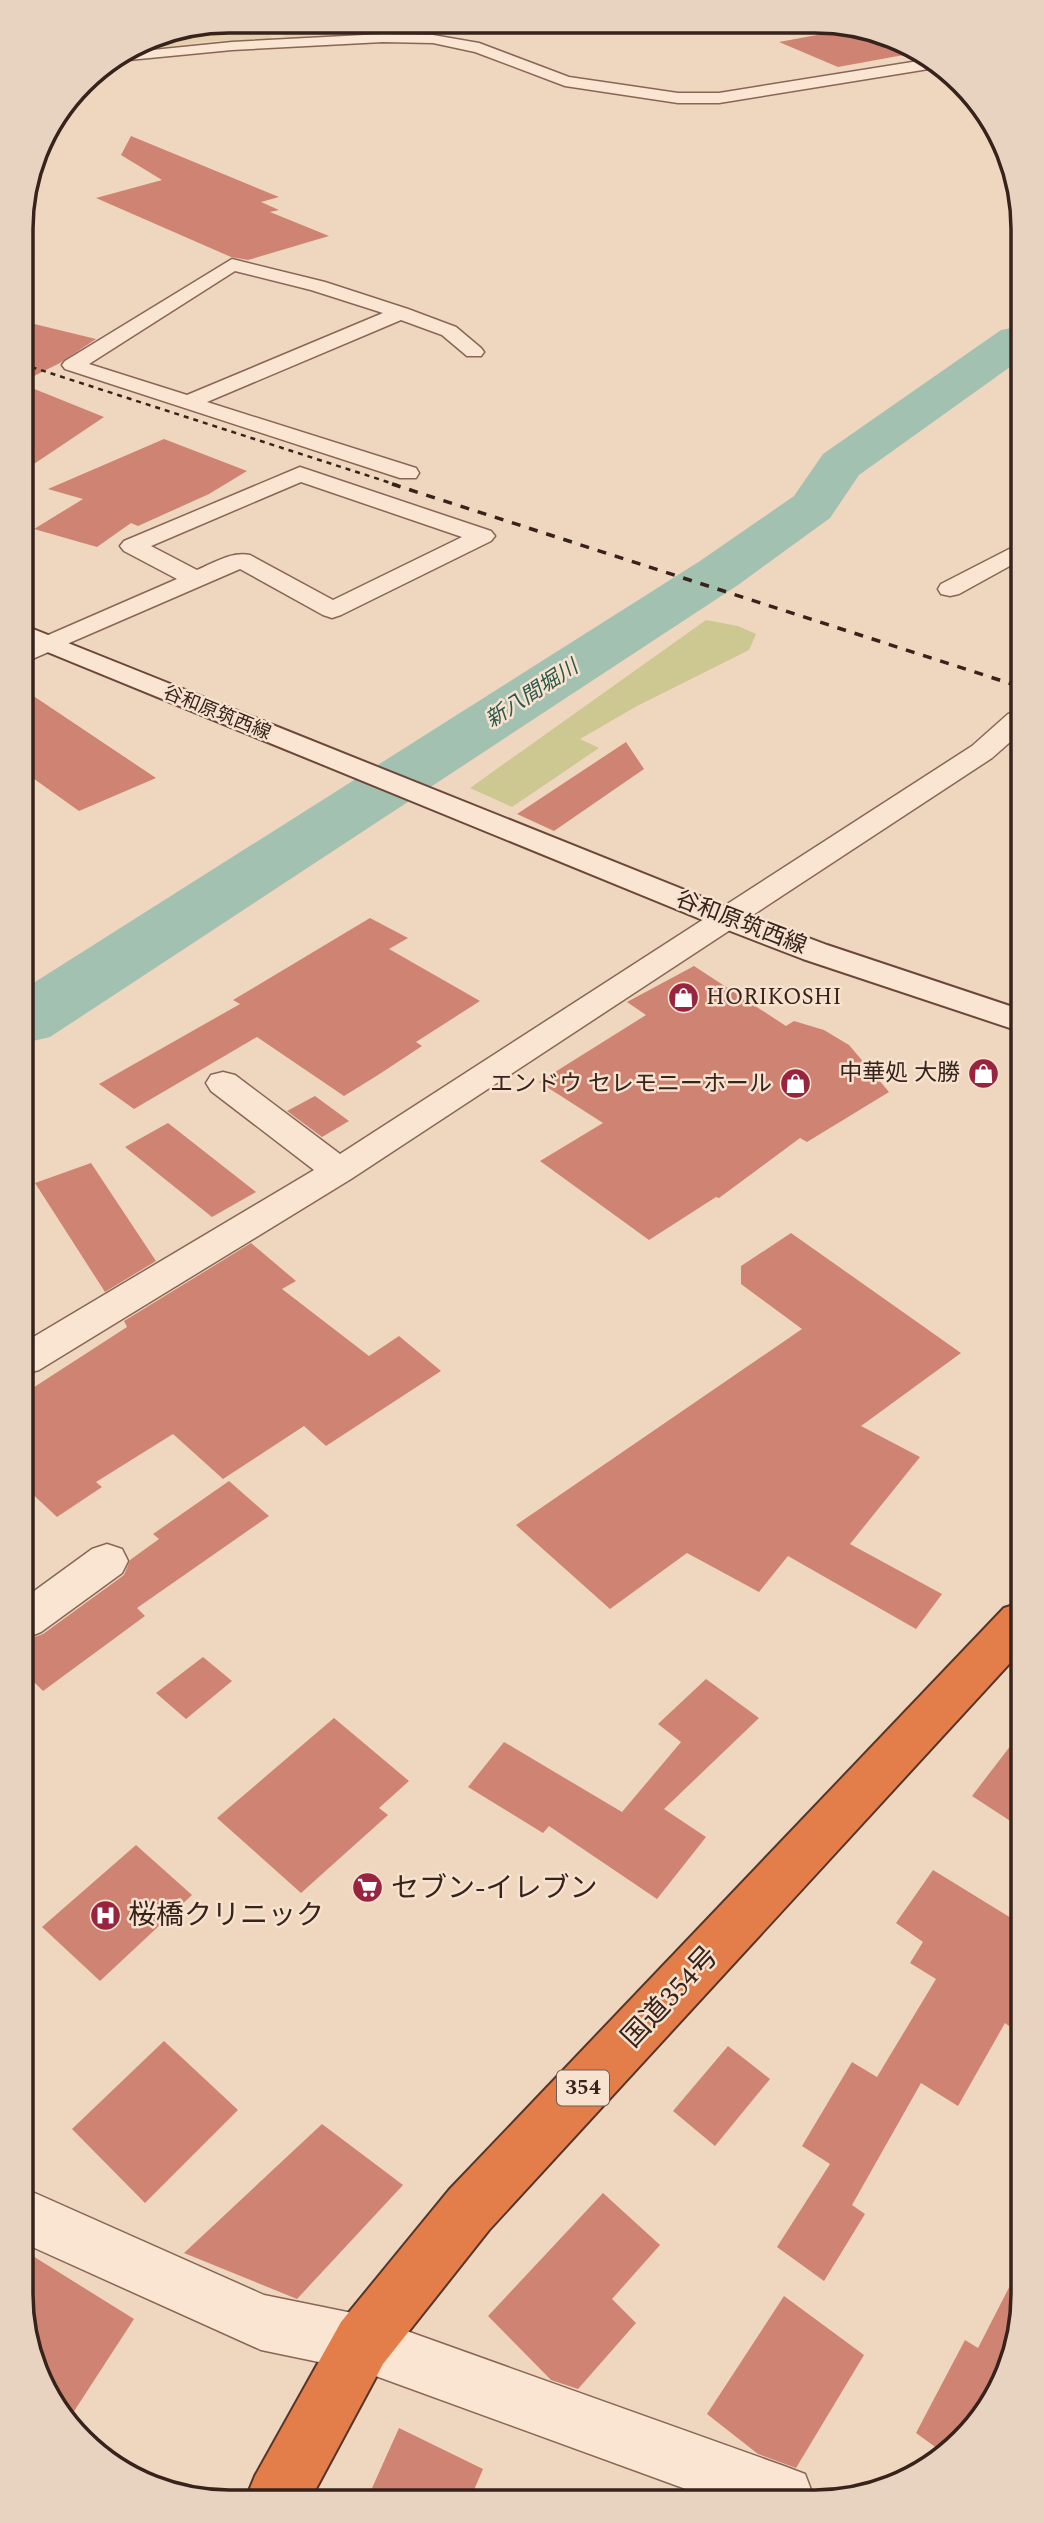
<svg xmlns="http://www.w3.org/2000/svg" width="1044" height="2523" font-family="Spectral,'Noto Sans JP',serif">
<rect width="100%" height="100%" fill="#efd6be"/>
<!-- farmland -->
<g fill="#e5cfac">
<polygon points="229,21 256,21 273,39 212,41 125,52 150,37"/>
<polygon points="265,21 398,22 397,33 287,38"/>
</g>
<!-- green -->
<polygon fill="#cdc792" points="706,620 738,626 756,634 749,650 637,706 580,739 599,748 512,807 470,788"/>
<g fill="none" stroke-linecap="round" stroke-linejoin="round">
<!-- river -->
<polygon fill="#a2c1b1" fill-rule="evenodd" points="1016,327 1017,362 859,475 830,518 738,585 50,1037 24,1043 24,989 700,561 794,496 823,454 1001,330"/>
</g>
<!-- building -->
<g fill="#cf8473">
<polygon points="860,27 907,43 920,52 838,67 779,42"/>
<polygon points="131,136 279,197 261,202 279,210 270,212 329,236 248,260 231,257 96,198 162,180 121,155"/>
<polygon points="22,321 96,339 60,363 22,382"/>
<polygon points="22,384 104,417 22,472"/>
<polygon points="164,439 247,471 209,494 138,526 131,523 97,547 34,529 83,499 48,489"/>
<polygon points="23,689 156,778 79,811 23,771"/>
<polygon points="626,742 644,769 554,831 517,814"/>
<polygon points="370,918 408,938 389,949 480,1001 416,1042 422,1046 378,1075 344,1096 257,1037 134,1109 99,1084 240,1004 233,1000"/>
<polygon points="694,966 786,1026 794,1021 824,1030 849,1045 889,1092 807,1142 800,1138 719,1198 716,1197 649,1240 540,1161 603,1123 539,1082 646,1015 627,1002"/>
<polygon points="315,1096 349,1121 322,1137 287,1111"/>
<polygon points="168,1123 256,1192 212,1217 125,1147"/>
<polygon points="91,1163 156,1261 105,1292 35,1183"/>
<polygon points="791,1233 961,1353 861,1426 920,1457 850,1544 942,1594 916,1629 788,1556 759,1592 687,1553 610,1609 516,1525 802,1329 741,1284 741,1266"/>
<polygon points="251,1243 296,1281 282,1289 369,1356 399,1336 441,1371 326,1446 304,1426 223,1479 173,1434 96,1482 102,1487 57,1517 25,1487 25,1393 127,1327 124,1321"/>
<polygon points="229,1481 269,1516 137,1608 145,1616 43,1691 26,1674 26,1640 43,1634 124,1575 130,1560 159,1539 153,1534"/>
<polygon points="203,1657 232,1681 186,1719 156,1693"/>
<polygon points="706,1679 759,1718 664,1809 706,1837 657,1899 549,1826 543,1833 468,1787 504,1742 622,1812 681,1742 658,1724"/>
<polygon points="334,1718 409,1781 379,1808 388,1815 301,1893 217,1818"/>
<polygon points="1021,1732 1021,1828 972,1796"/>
<polygon points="136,1845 192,1895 100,1981 42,1927"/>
<polygon points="933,1870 1021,1924 1022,2005 1009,2026 1005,2023 958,2106 921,2083 852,2205 865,2214 824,2281 777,2247 830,2164 802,2146 852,2062 877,2077 936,1979 910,1963 923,1942 896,1923"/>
<polygon points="164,2041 238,2110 145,2203 72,2129"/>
<polygon points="728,2046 770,2079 715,2146 673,2111"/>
<polygon points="322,2124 403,2185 297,2299 184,2253"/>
<polygon points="603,2193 660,2245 612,2299 636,2323 578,2389 551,2380 488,2316"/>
<polygon points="28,2253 134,2319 69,2419 28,2348"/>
<polygon points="1018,2270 1022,2272 1023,2307 1007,2373 972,2431 945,2454 916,2433 965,2340 978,2348"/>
<polygon points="784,2296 864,2355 796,2468 758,2454 707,2414"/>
<polygon points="399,2428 483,2469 471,2497 368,2497"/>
</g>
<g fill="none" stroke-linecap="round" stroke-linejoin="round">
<defs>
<g id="street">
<polygon points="383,34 433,35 479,43 569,77 678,93 719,93 931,59 941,67 719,103 678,103 565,86 475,52 433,43 383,42 232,50 108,62 123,53 232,42"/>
<path d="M232,259L325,282L408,309L456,327L481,348L484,352L481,356H467L442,335L401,320L207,402L416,468L419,473L416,478H400L65,369L62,365L65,361ZM235,271L311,290L383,313L187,395L89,364Z"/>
<path d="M300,467L491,531L495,536L491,541L341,615L332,618L323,615L240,569L23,663V646L177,579L124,551L120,546L124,541ZM301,482L462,537L333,600L250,555C232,551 213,563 197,570L151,546Z"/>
<polygon points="1017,545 1017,562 959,594 950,596 941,594 938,589 941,584"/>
<polygon points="1018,712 1018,735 992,758 351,1179 39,1370 25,1374 25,1342 314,1170 211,1091 206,1083 211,1075 223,1072 235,1075 340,1154 972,746 1008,714"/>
<polygon points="107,1544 122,1549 128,1561 122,1573 41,1632 26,1638 26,1597 92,1549"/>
<polygon points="28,2190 264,2295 362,2315 784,2466 805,2474 813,2495 705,2496 362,2371 261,2350 28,2245"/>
</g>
<polygon id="secondary" points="23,625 737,911 827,945 1019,1009 1019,1031 803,959 715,925 23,642"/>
<polygon id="highway" points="1020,1603 1021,1651 489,2230 383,2364 311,2498 246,2498 255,2476 341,2322 449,2190 1004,1608"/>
</defs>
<!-- street casing -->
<use href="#street" stroke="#886656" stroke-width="3"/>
<!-- secondary casing -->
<use href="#secondary" stroke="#6a473a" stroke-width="4"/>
<!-- highway casing -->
<use href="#highway" stroke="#56352b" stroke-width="4"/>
<!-- street -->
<use href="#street" fill="#fae5d2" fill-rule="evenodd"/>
<!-- secondary -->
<use href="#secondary" fill="#fae5d2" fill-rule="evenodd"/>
<!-- highway -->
<use href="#highway" fill="#e37e4b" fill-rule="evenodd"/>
<!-- rail-far1 -->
<polyline stroke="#37231c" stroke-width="2.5" stroke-dasharray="5 5" stroke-linecap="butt" points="22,364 397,485"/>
<!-- rail -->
<polyline stroke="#37231c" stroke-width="3.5" stroke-dasharray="9 9" stroke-linecap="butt" points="392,484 1018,686"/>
</g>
<!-- icons -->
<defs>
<symbol id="shop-disc" viewBox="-11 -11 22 22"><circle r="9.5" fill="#99243f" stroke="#f6e2ce"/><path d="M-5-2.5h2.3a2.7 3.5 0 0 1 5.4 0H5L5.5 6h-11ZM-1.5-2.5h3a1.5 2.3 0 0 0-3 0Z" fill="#fff"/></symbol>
<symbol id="supermarket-disc" viewBox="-11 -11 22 22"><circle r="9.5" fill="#99243f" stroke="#f6e2ce"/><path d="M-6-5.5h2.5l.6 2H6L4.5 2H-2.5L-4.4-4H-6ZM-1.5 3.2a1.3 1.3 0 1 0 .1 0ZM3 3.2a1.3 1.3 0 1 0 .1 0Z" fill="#fff"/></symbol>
<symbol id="hospital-disc" viewBox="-11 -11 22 22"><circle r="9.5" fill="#99243f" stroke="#f6e2ce"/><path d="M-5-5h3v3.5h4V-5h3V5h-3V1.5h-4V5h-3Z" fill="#fff"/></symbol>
</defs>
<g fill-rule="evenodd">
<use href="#shop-disc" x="666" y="980" width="35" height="35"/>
<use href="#shop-disc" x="966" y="1056" width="35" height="35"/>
<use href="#shop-disc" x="778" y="1066" width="35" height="35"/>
<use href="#supermarket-disc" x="350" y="1870" width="35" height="35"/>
<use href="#hospital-disc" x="88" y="1898" width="35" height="35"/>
</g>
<g text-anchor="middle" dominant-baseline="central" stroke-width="5" stroke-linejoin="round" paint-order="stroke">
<!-- far-street labels -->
<g font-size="19" fill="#37231c" stroke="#f6e2ce">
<text transform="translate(217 713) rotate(22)">谷和原筑西線</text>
</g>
<!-- far-water labels -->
<g font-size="21" font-style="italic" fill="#2a584a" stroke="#f6e2ce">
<text transform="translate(532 694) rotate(-33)">新八間堀川</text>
</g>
<!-- shield labels -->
<rect fill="#f6e2ce" stroke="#705c51" stroke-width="2" x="557" y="2070.5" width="52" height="35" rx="5"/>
<g font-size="21" font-weight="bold" fill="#37231c">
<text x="583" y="2088">354</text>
</g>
<!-- street labels -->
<g font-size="23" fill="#37231c" stroke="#f6e2ce">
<text transform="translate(741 923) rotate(21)">谷和原筑西線</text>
</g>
<!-- poi labels -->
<g font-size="23" fill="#37231c" stroke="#f6e2ce" text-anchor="end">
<text x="706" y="997" text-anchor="start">HORIKOSHI</text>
<text x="960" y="1073">中華処 大勝</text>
<text x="772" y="1084">エンドウ セレモニーホール</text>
</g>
<!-- near-poi labels -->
<g font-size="28" fill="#37231c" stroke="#f6e2ce" text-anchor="start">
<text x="391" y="1888">セブン-イレブン</text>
<text x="128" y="1915">桜橋クリニック</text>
</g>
<!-- near-street labels -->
<g font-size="28" fill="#37231c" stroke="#f6e2ce">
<text transform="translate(670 1997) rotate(-47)">国道354号</text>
</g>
</g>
<!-- crop -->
<path d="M0 0H1044V2523H0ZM229 33H815A196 196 0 0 1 1011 229V2294A196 196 0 0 1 815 2490H229A196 196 0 0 1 33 2294V229A196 196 0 0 1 229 33Z" fill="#e7d3c0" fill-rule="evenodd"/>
<path fill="none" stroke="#37231c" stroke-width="3.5" d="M229 33H815A196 196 0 0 1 1011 229V2294A196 196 0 0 1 815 2490H229A196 196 0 0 1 33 2294V229A196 196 0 0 1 229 33Z"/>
</svg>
